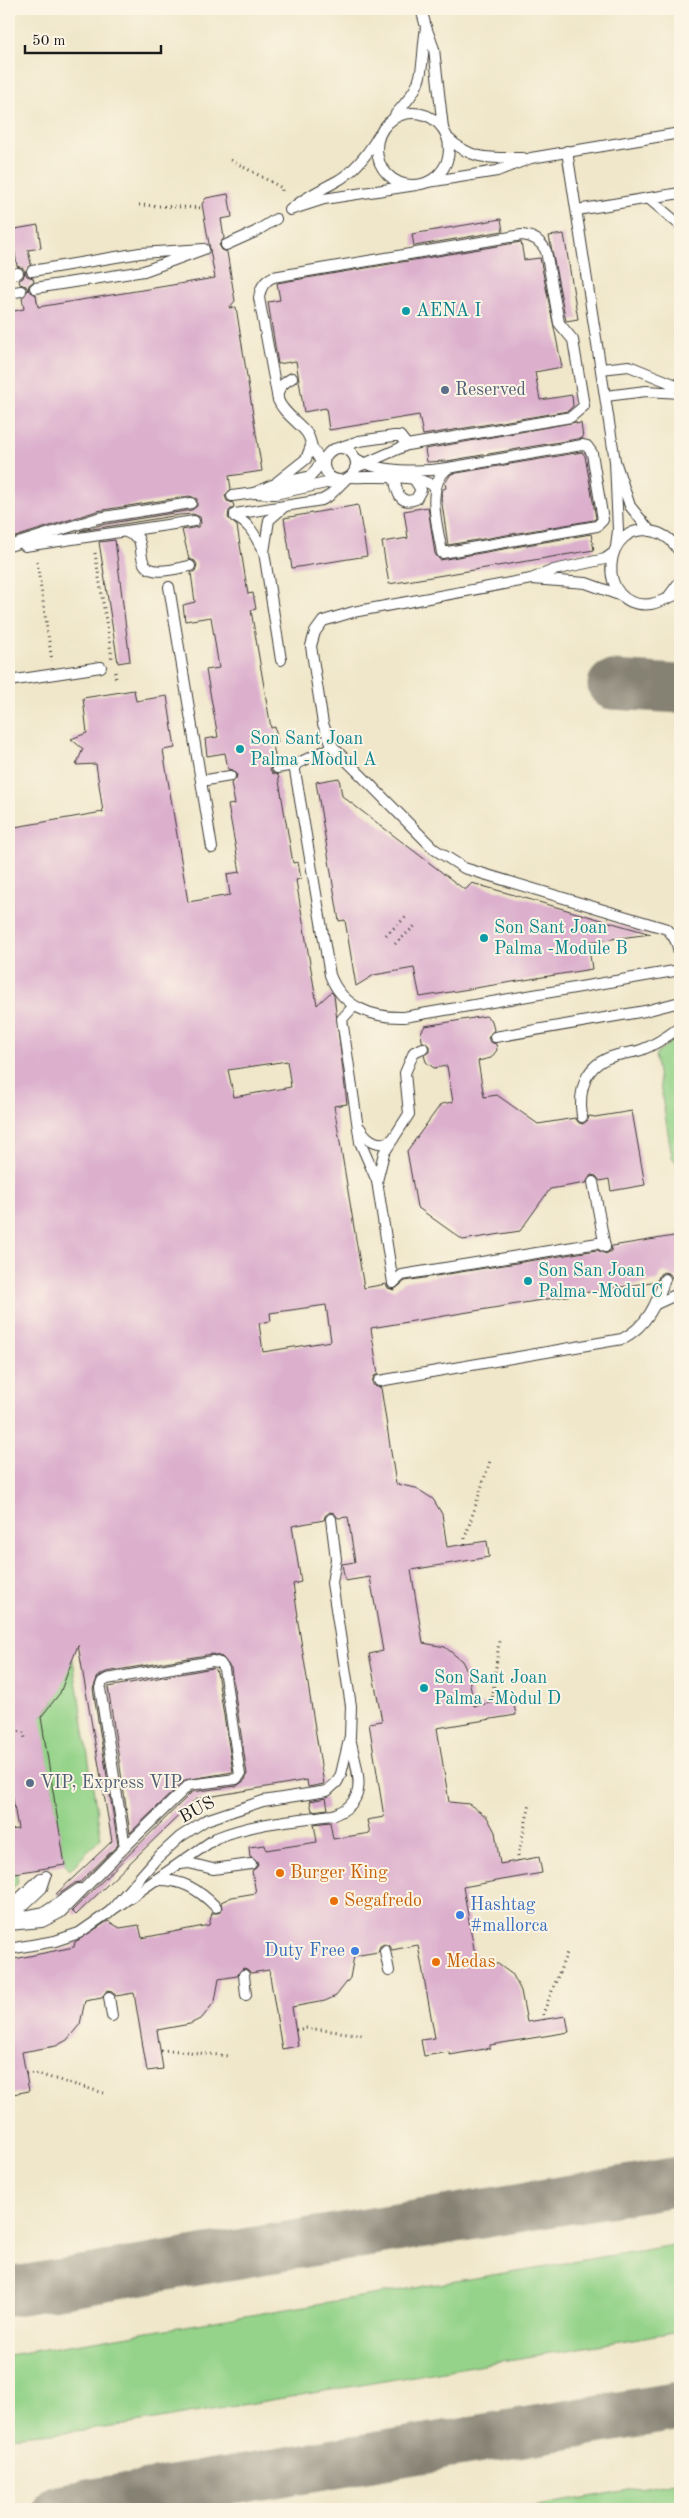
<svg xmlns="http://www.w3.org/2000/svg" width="689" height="2518" font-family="'Old Standard TT',serif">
<rect width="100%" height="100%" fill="#fcf5e5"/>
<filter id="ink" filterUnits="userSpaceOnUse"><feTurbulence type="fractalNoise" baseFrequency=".02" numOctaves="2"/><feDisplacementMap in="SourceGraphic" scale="10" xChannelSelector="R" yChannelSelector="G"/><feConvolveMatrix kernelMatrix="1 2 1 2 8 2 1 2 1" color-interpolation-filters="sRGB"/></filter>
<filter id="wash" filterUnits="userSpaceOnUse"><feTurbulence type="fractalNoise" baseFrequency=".0096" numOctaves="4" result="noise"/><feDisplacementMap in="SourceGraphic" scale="20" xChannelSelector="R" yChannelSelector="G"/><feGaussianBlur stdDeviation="1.12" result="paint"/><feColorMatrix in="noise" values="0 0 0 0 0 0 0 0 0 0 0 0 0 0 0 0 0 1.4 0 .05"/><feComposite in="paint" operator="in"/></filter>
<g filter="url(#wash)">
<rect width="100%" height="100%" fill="#f0e7ca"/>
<!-- green -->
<g fill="#94d389" stroke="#587852">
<polygon points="680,1035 680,1167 672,1157 655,1055"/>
<path d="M72,1654L101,1838L70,1870L65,1865L40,1718C59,1700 65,1679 72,1654Z"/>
<polygon points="9,1830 18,1883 10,1890 9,1885"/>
<polygon points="680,2244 680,2331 106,2428 9,2437 9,2355"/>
<polygon points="680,2481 680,2509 520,2509"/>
</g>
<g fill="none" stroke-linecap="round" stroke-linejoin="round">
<!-- taxiway -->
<g stroke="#868273" stroke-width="49">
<polyline points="612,685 680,689"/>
<polyline points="9,2292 680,2181"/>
<polyline points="58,2509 680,2406"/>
</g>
</g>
<g id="blocks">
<!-- building -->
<g fill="#dcafcd" fill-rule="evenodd">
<path d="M228,194L232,217L221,219L224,238L219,245L222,250L227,252L235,301L229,308L236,307L262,471L229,476L231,489L225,496L227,501L233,503L234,507L229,511L228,518L237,526L248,594L253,593L256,609L251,610L271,728L275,727L278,744L273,745L276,761L272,763L270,769L272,773L278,775L293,863L298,862L301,879L296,880L317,1005L331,992L334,995L347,1104L334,1106L364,1288L386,1284L388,1288L394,1290L405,1281L597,1250L606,1254L611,1251L612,1246L680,1235V1277L672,1278L670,1274L664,1272L660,1274L657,1281L371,1328L378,1374L374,1376L372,1382L374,1386L381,1388L396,1484L416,1488L433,1499L442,1514L447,1547L487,1541L489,1557L411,1570L423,1643L445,1647L462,1661L468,1673L474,1706L513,1699L516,1715L437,1728L449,1802L469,1804L487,1817L495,1832L500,1864L539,1857L542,1873L463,1887L476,1960L498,1964L513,1975L521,1991L527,2022L566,2016L569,2032L490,2045V2048L450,2055L449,2052L424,2056L421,2040L435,2038L418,1945L392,1950L390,1946L384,1944L380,1946L378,1952L354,1956L350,1978L336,1996L325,2001L292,2007L298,2046L282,2049L269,1970L251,1973L247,1969L243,1968L237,1976L219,1979L215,2001L202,2018L190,2024L157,2030L163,2069L147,2071L134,1993L116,1996L112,1991L107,1990L102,1998L85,2001L80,2024L67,2040L56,2046L22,2052L29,2091L13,2094L9,2071V1960L74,1947L75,1942L108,1921L120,1928L139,1925L142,1938L209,1925L212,1913H218L222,1909L221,1902L232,1897L256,1893L252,1871L257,1867L258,1863L250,1857L249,1847L265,1845L266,1850L317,1842L314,1824L330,1822L333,1839L370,1833L367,1820L384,1817L369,1723L382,1721L369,1654L383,1651L370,1577L345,1581L342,1564L355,1562L348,1517L338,1518L334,1513L330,1512L325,1516L324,1520L292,1526L301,1582L293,1584L298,1616H297L324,1784L308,1787L307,1780L196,1799L76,1915L72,1911L192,1792L237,1786L245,1780L247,1774L231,1668L222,1657L212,1654L106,1672L98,1676L93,1689L118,1845L80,1882L75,1883L58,1895L56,1894L112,1841L78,1645L60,1693L41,1717L65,1865L9,1874V1830L18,1829L9,1775V828L103,812L96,764L76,765L83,749L71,739L87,733L83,698L134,690L136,701L167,696L175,748L163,750L188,902L230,895L227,874L240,872L228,805L235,804L231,783L236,779L237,774L233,770L228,769L225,753L207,756L205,739L218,737L206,670L219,668L211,617L185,621L183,605L195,602L191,573L195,571L197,565L195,561L189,559L182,530L198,527L201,523L200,517L193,514L179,515L80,531L100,525L192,510L197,506V499L190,496L97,511L9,539V312L24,309L22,298L28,290L26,286L20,284L19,280L23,278L25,272L23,268L17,266L12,235L15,229L38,225L41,248L28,250L31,264L25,272L27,276L33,278L34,281L29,285L28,290L36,295L38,307L215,278L202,204L206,198ZM287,1061L291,1087L234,1097L228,1070ZM326,1305L331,1341L263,1352L259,1323L271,1321L270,1313Z"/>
<polygon points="501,219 503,231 414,246 412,234"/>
<polygon points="564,234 578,319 566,321 549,236"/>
<polygon points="521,242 524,260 540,258 562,367 535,372 540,400 572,395 573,406 568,411 423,435 419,415 329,430 326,408 304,412 296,361 278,364 268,302 280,300 277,283"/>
<polygon points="576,422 576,424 581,423 583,438 447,461 427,462 425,449"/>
<polygon points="582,452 585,456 596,518 594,520 448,545 441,497 443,489 446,488 445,483 451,474"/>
<polygon points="358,505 367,556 292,568 284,518"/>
<polygon points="428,507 435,554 440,560 591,534 594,550 389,584 382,542 408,538 404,511"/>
<polygon points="115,540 130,661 118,663 99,542"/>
<polygon points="339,778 342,796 465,890 472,883 651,934 588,942 592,969 420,997 414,968 374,975 356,986 345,920 339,921 316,782"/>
<polygon points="486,1016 492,1021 494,1030 488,1038 490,1042 496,1044 497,1050 491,1058 478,1061 484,1097 497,1095 538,1124 575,1118 579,1123 583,1124 588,1120 589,1116 595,1117 632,1111 645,1185 611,1191 609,1179 600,1181 596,1176 591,1175 586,1183 550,1189 520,1231 463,1240 417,1207 407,1151 441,1104 453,1102 447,1066 434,1068 426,1062 424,1055 429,1052 429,1046 422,1041 421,1032 425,1026"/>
<polygon points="213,1668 217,1672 233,1772 185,1780 130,1833 108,1687"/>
<polygon points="326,1798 328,1809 312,1811 310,1801"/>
</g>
</g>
</g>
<g filter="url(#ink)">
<use href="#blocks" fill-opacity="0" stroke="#3c3a36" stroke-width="1"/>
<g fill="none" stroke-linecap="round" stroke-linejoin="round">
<defs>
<g id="service">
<polyline points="421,9 426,27"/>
<circle cx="413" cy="149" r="36"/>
<path d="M395,115C429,78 419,73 426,27L434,49L443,128"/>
<path d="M379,135C369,152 355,171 337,181C319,191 306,196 290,210L324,199L416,185"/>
<path d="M448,138C472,161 491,158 523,158"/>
<polyline points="567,151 615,461"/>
<polyline points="428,182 497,171 531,158 680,133"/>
<polyline points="648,198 680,225"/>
<polyline points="577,210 680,193"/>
<polyline points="226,245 255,232 276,219"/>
<polyline points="32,271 140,253 204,249 144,271 35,288"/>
<polyline points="9,275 18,273"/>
<polyline points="9,293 21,291"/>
<polyline points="601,369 629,366 671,383 680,390"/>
<path d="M292,378C258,397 293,416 306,432C310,437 310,441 312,447C315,454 321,459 323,467"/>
<polyline points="606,396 646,391 680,393"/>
<path d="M278,400L259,298C260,288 264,281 273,277L522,235C533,236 541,241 546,251L559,323L573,340L584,406L571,417L407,445"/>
<circle cx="340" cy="464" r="16"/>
<polyline points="338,448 359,441 394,436 400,436 407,445 355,468"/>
<polyline points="325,457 311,476 272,485 254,493 275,494 340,480"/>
<path d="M355,458C376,473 423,472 448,468L582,445L587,446L592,453L603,520L597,526L442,553C438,526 424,487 448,468"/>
<path d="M393,473C397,486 396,507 416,499L421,490L414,479"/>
<path d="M350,477C369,478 423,473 435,488"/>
<polyline points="277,482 306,459 311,446"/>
<polyline points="232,496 254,493"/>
<polyline points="235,514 322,500 329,496 345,480"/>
<path d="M235,517C252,525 255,537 264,552"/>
<path d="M126,532L138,538C142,545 140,553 143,561C148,578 178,568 190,566"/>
<polyline points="9,546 98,518 191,503"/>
<polyline points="25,546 194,521"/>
<polyline points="616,547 618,530 615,461 630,506 650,531"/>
<path d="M680,553C674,542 667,535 655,532C601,517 594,611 651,604C661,602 671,597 680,593"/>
<polyline points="612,554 605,559 554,570 531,579 586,583 622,596"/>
<path d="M531,579L353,612L323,621L315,632L311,646L323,724L333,747L434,849L464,868L667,929C676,937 678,946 680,958"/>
<polyline points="169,587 201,781 230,776"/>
<polyline points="669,596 680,581"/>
<polyline points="281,660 264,552 269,520 285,506"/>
<polyline points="9,681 101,667"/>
<path d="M294,765L330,975C342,1007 372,1018 404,1017L680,970"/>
<polyline points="277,768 294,765 333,747"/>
<polyline points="201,781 212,848"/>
<polyline points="354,1006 342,1019 360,1142 377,1181 393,1283"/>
<polyline points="495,1037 645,1011 680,1002"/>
<path d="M582,1117C578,1090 585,1064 614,1056C623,1053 632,1053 641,1050C655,1045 668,1036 680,1027"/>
<path d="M360,1128C367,1140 380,1149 393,1139"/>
<polyline points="377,1181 384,1153 409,1114 405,1073 414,1052 423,1048"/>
<polyline points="593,1182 605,1247"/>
<polyline points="393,1283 402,1275 598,1243 605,1247"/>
<polyline points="656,1304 680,1293"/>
<path d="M379,1381L622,1339C647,1326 656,1305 665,1279"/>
<polygon points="213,1661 220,1663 224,1669 240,1775 236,1779 189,1785 125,1847 100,1688 102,1682 107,1679"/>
<polyline points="180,1864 189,1863 213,1869 251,1864"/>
<path d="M156,1880C182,1879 198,1889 216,1907"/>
<polyline points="9,1908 41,1878"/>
<polyline points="108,1914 156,1859 180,1837 206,1820 263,1801 327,1791 337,1782 341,1774 350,1736 351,1706 332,1583 336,1559 331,1519"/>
<polyline points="9,1919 45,1912 79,1889"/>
<polyline points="9,1919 42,1888 46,1876"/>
<polyline points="9,1925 42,1922 60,1913 125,1847"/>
<path d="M9,1949L55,1941L79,1933L216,1838C254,1823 293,1820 333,1815C371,1802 357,1772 351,1742"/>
<polyline points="385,1951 389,1971"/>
<polyline points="244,1975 246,1995"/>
<polyline points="109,1997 112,2016"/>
</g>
</defs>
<!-- service casing -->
<use href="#service" stroke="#3c3a36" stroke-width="12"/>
<!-- path -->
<g stroke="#3c3a36" stroke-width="3" stroke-dasharray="1 4" stroke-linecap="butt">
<polyline points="231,160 282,188 282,194"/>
<polyline points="139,205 203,208"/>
<polyline points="9,228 14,232"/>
<polyline points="9,240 12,239"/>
<polyline points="95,553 112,658"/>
<polyline points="37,562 52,661"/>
<polyline points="115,672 116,680"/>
<polyline points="386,935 408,915"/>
<polyline points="395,944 417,924"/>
<polyline points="465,1544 465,1538 490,1461"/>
<polyline points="492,1702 499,1641"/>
<polyline points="9,1733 23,1731 25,1738"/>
<polyline points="519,1861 518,1855 530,1804"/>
<polyline points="544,2020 543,2014 568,1950"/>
<polyline points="296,2030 305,2028 365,2035"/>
<polyline points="161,2051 169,2050 229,2056"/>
<polyline points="26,2074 34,2073 104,2093"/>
</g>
<!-- service -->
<use href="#service" stroke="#fff" stroke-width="10"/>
</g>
</g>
<!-- markers -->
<g fill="#0f9aa8" stroke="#fcf5e5" stroke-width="2">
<circle cx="406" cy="311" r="5"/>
<circle cx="240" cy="749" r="5"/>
<circle cx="484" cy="938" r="5"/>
<circle cx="528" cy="1281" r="5"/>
<circle cx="424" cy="1688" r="5"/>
</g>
<g fill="#5c6f8a" stroke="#fcf5e5" stroke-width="2">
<circle cx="445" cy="390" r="5"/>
<circle cx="30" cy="1783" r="5"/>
</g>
<g fill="#e8710a" stroke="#fcf5e5" stroke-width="2">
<circle cx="280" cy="1873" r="5"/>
<circle cx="334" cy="1901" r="5"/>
<circle cx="436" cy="1962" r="5"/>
</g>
<g fill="#3f7fe0" stroke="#fcf5e5" stroke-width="2">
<circle cx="460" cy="1915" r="5"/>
<circle cx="355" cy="1951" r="5"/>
</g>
<g text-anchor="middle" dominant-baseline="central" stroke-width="4" stroke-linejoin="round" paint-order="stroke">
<!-- culture labels -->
<g font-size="18" fill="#0d838f" stroke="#fcf5e5" text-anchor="start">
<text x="416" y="311">AENA I</text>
<text x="250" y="739">Son Sant Joan<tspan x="250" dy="21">Palma -Mòdul A</tspan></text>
<text x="494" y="928">Son Sant Joan<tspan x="494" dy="21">Palma -Module B</tspan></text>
<text x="538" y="1271">Son San Joan<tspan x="538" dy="21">Palma -Mòdul C</tspan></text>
<text x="434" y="1678">Son Sant Joan<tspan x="434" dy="21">Palma -Mòdul D</tspan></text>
</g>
<!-- service labels -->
<g font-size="18" fill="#4e5e75" stroke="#fcf5e5" text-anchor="start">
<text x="455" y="390">Reserved</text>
<text x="40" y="1783">VIP, Express VIP</text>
</g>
<!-- street labels -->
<g font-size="18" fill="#1c1c1c" stroke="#fcf5e5">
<text transform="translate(197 1810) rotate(-28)">BUS</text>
</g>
<!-- food labels -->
<g font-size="18" fill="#c56008" stroke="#fcf5e5" text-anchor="start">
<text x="290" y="1873">Burger King</text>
<text x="344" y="1901">Segafredo</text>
<text x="446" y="1962">Medas</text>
</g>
<!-- shop labels -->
<g font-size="18" fill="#366cbe" stroke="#fcf5e5" text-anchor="start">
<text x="470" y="1905">Hashtag<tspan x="470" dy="21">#mallorca</tspan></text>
<text x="345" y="1951" text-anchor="end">Duty Free</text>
</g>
</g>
<!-- margin -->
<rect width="689" height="2518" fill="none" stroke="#fcf5e5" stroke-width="30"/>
<!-- scale -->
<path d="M25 45v8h136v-8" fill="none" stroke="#1c1c1c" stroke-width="2.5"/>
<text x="32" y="45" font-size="15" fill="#1c1c1c" stroke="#fcf5e5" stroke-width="4" paint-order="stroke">50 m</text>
</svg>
